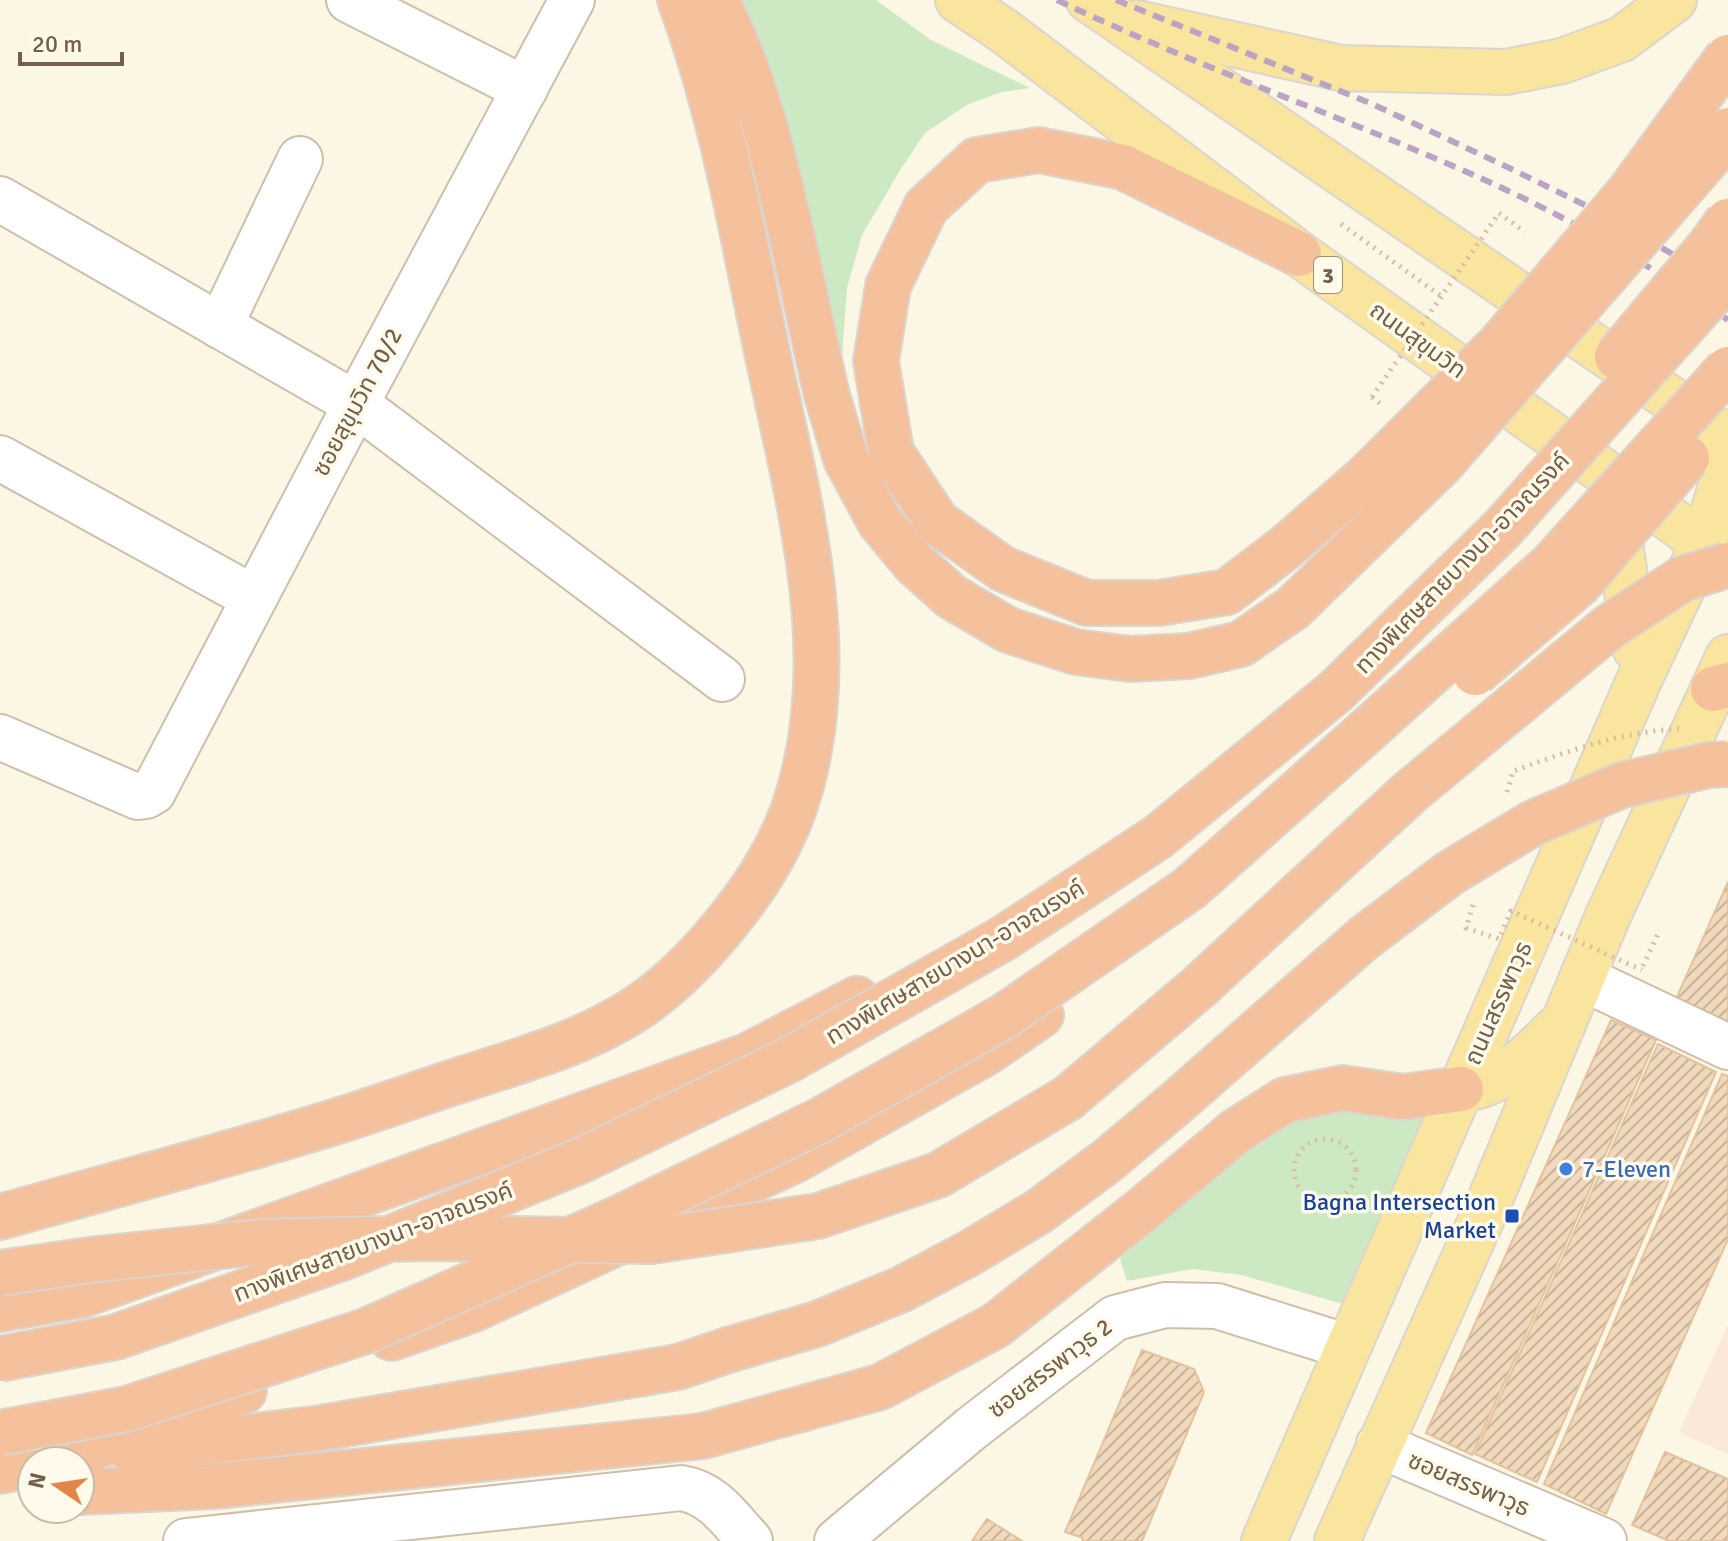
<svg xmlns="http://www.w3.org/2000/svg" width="1728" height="1541" font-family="Signika,'Noto Sans Thai',sans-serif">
<defs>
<pattern id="building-hatch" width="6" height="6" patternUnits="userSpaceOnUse" patternTransform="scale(2)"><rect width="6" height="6" fill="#f1d9bc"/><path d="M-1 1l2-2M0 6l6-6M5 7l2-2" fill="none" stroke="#c8b39b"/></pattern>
</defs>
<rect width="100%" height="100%" fill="#fcf6e4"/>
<!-- commercial -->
<polygon fill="#fce8d8" points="1728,1324 1728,1454 1679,1433"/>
<!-- green -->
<g fill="#cde9c3">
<polygon points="737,0 876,0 931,40 1030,88 1001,92 967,105 925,133 899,172 862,235 847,288 842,356 806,197 749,24"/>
<polygon points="1317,1100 1435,1112 1346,1305 1242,1275 1192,1269 1127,1281 1120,1259 1207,1172"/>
</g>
<!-- building -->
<g fill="url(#building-hatch)" stroke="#e3c29d" stroke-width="2">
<polygon points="1728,882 1728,1023 1676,999"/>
<polygon points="1611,1020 1656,1040 1472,1455 1426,1433"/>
<polygon points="1658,1044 1716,1072 1537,1482 1475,1454"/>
<polygon points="1722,1074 1728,1076 1728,1239 1606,1514 1544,1484"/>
<polygon points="1142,1350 1194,1369 1204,1392 1142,1541 1082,1541 1083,1538 1065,1532"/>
<polygon points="1665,1452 1728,1479 1728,1541 1669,1541 1632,1525"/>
<polygon points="987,1519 1022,1541 972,1541"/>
</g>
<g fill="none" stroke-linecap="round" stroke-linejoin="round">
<defs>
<g id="minor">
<polyline points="349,0 525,89"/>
<polyline points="0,199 356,404 722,679"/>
<polyline points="220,326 300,159"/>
<polyline points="0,458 254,598"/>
<polyline points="0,737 138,797 146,796 153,792 356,404 572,0"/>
<polyline points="1582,978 1728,1047"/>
<polyline points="1379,1445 1604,1541"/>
<path d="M186,1541L681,1488C713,1493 729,1518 750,1541"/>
<polyline points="837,1541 972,1428 1115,1318 1165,1305 1217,1306 1348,1347"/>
</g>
<g id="major">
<polyline points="958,0 1004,31 1299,254 1726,559"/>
<polyline points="1089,0 1728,438"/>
<polyline points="1137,23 1341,68 1506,72 1562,61 1622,39 1674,0"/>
<polyline points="1615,506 1635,648"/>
<path d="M1461,1089C1499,1087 1530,1055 1556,1029"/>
<polyline points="1264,1541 1640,678 1703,544 1728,464"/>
<polyline points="1337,1541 1487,1207 1607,918 1728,657"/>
</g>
<g id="highway">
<path d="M716,0C756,78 773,153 792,237C803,289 815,340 826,392"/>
<polyline points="891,452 876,361 888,286 926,207 977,160 1039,150 1123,167 1299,254"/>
<polyline points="1713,689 1728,685"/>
<path d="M0,1217C110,1186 221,1157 331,1123C370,1111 409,1097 448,1084C514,1062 586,1044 643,1004C677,980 706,949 731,917C756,886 779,849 793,811C847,659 796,494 765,342C741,227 721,110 680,0"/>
<polyline points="0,1309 85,1294 747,1056 857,999"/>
<polyline points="391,1338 474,1309 795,1160 987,1052 1041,1015"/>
<polyline points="132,1451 321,1428 678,1367 728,1350"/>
<polyline points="52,1461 63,1459 244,1391"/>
<polyline points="0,1471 32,1465"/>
<polyline points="80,1492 215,1486 703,1436 880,1387 995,1326 1142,1210 1236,1131 1285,1100 1343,1088 1403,1097 1461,1089"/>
</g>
</defs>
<!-- minor casing -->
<use href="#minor" stroke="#cdbfab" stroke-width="48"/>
<!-- major casing -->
<use href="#major" stroke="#dbd5d0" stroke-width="48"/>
<!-- highway casing -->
<use href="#highway" stroke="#dbd5d0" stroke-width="48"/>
<!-- path -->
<g stroke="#d6bd9f" stroke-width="5" stroke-dasharray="2 6" stroke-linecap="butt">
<polyline points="1499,213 1525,232"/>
<polyline points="1341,224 1441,296"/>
<polyline points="1372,397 1384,407"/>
<polyline points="1643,966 1658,934"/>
<circle cx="1325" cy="1170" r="31"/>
</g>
<!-- minor -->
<use href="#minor" stroke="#fff" stroke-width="44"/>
<!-- major -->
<use href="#major" stroke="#f9e59e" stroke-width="44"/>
<!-- highway -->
<use href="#highway" stroke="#f5c09c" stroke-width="44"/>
<!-- rail -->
<g stroke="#baa3c5" stroke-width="6" stroke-dasharray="12 8" stroke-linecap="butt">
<path d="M1057,0C1197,67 1345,117 1487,181C1571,219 1653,266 1728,320"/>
<polyline points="1116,0 1370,103 1499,163 1589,207 1676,256 1728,292"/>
</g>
<defs>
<g id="highway-bridge">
<polyline points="1617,357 1709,247 1728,221"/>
<polyline points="826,392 846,459 880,522 914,563 952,597 1008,630 1076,652 1130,659 1189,656 1241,644 1293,608 1442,463 1714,151 1728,130"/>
<polyline points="891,452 937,522 1003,569 1087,603 1159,603 1227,592 1286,547 1364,479 1500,344 1630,191 1728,57"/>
<polyline points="1475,673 1580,583 1687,458"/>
<polyline points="0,1273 97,1259 260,1242 430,1238 652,1241 818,1216 938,1175 1068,1098 1199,987 1409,793 1609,627 1682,579 1728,565"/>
<polyline points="728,1350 817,1324 902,1289 968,1254 1038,1212 1107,1161 1176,1103 1364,938 1450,873 1533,823 1622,785 1709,765 1728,764"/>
<polyline points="0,1359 116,1337 347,1256 580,1161 789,1060 1004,938 1158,837 1336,691 1502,529 1728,276"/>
<polyline points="0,1433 126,1409 366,1331 615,1220 821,1120 1003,1017 1190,888 1371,727 1552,564 1728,369"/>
</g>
</defs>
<!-- highway-bridge casing -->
<use href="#highway-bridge" stroke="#dbd5d0" stroke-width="48" stroke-linecap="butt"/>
<!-- path-bridge -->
<g stroke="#d6bd9f" stroke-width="5" stroke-dasharray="2 6" stroke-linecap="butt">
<polyline points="1372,397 1499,213"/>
<path d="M1507,792L1513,771C1566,752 1622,731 1679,729"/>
<polyline points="1473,905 1466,928 1499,939 1511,911 1642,970"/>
</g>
<!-- highway-bridge -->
<use href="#highway-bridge" stroke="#f5c09c" stroke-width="44"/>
</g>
<!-- markers -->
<circle fill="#3f7fe0" stroke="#fffaea" stroke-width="3" cx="1566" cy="1169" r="8"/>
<rect fill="#1a4fb4" stroke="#fffaea" stroke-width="3" x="1504" y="1208" width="16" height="16" rx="4"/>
<g text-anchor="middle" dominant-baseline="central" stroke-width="7" stroke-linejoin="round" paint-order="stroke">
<!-- shield labels -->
<rect fill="#fffaea" stroke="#9e8e7a" stroke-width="2" x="1314" y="257" width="28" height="36" rx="6"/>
<g font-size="22" font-weight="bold" fill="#745f4a">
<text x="1328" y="275">3</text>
</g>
<!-- street labels -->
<g font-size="24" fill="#745f4a" stroke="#fffaea">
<text transform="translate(1418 340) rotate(36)">ถนนสุขุมวิท</text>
<text transform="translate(357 402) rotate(-62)">ซอยสุขุมวิท 70/2</text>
<text transform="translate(1462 563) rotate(-46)">ทางพิเศษสายบางนา-อาจณรงค์</text>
<text transform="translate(955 962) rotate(-31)">ทางพิเศษสายบางนา-อาจณรงค์</text>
<text transform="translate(1498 1003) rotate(-66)">ถนนสรรพาวุธ</text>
<text transform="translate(373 1242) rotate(-21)">ทางพิเศษสายบางนา-อาจณรงค์</text>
<text transform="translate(1050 1368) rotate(-37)">ซอยสรรพาวุธ 2</text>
<text transform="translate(1469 1484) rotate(23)">ซอยสรรพาวุธ</text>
</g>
<!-- shop labels -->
<g font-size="24" fill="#366cbe" stroke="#fffaea" text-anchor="start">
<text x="1582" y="1169">7-Eleven</text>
</g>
<!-- transit labels -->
<g font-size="24" fill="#164399" stroke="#fffaea" text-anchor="end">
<text x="1496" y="1202">Bagna Intersection<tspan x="1496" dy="28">Market</tspan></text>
</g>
</g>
<!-- north arrow -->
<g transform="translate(56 1485) rotate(283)"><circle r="38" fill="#fffaea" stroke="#c7bcaa" stroke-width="2"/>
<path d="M0-6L14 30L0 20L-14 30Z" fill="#e4844b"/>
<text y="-12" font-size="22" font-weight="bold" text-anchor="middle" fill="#745f4a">N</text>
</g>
<!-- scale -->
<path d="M20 52v12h102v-12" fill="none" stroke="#745f4a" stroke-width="4"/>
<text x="32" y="52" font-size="24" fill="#745f4a" stroke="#fffaea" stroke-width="6" paint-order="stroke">20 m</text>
</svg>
